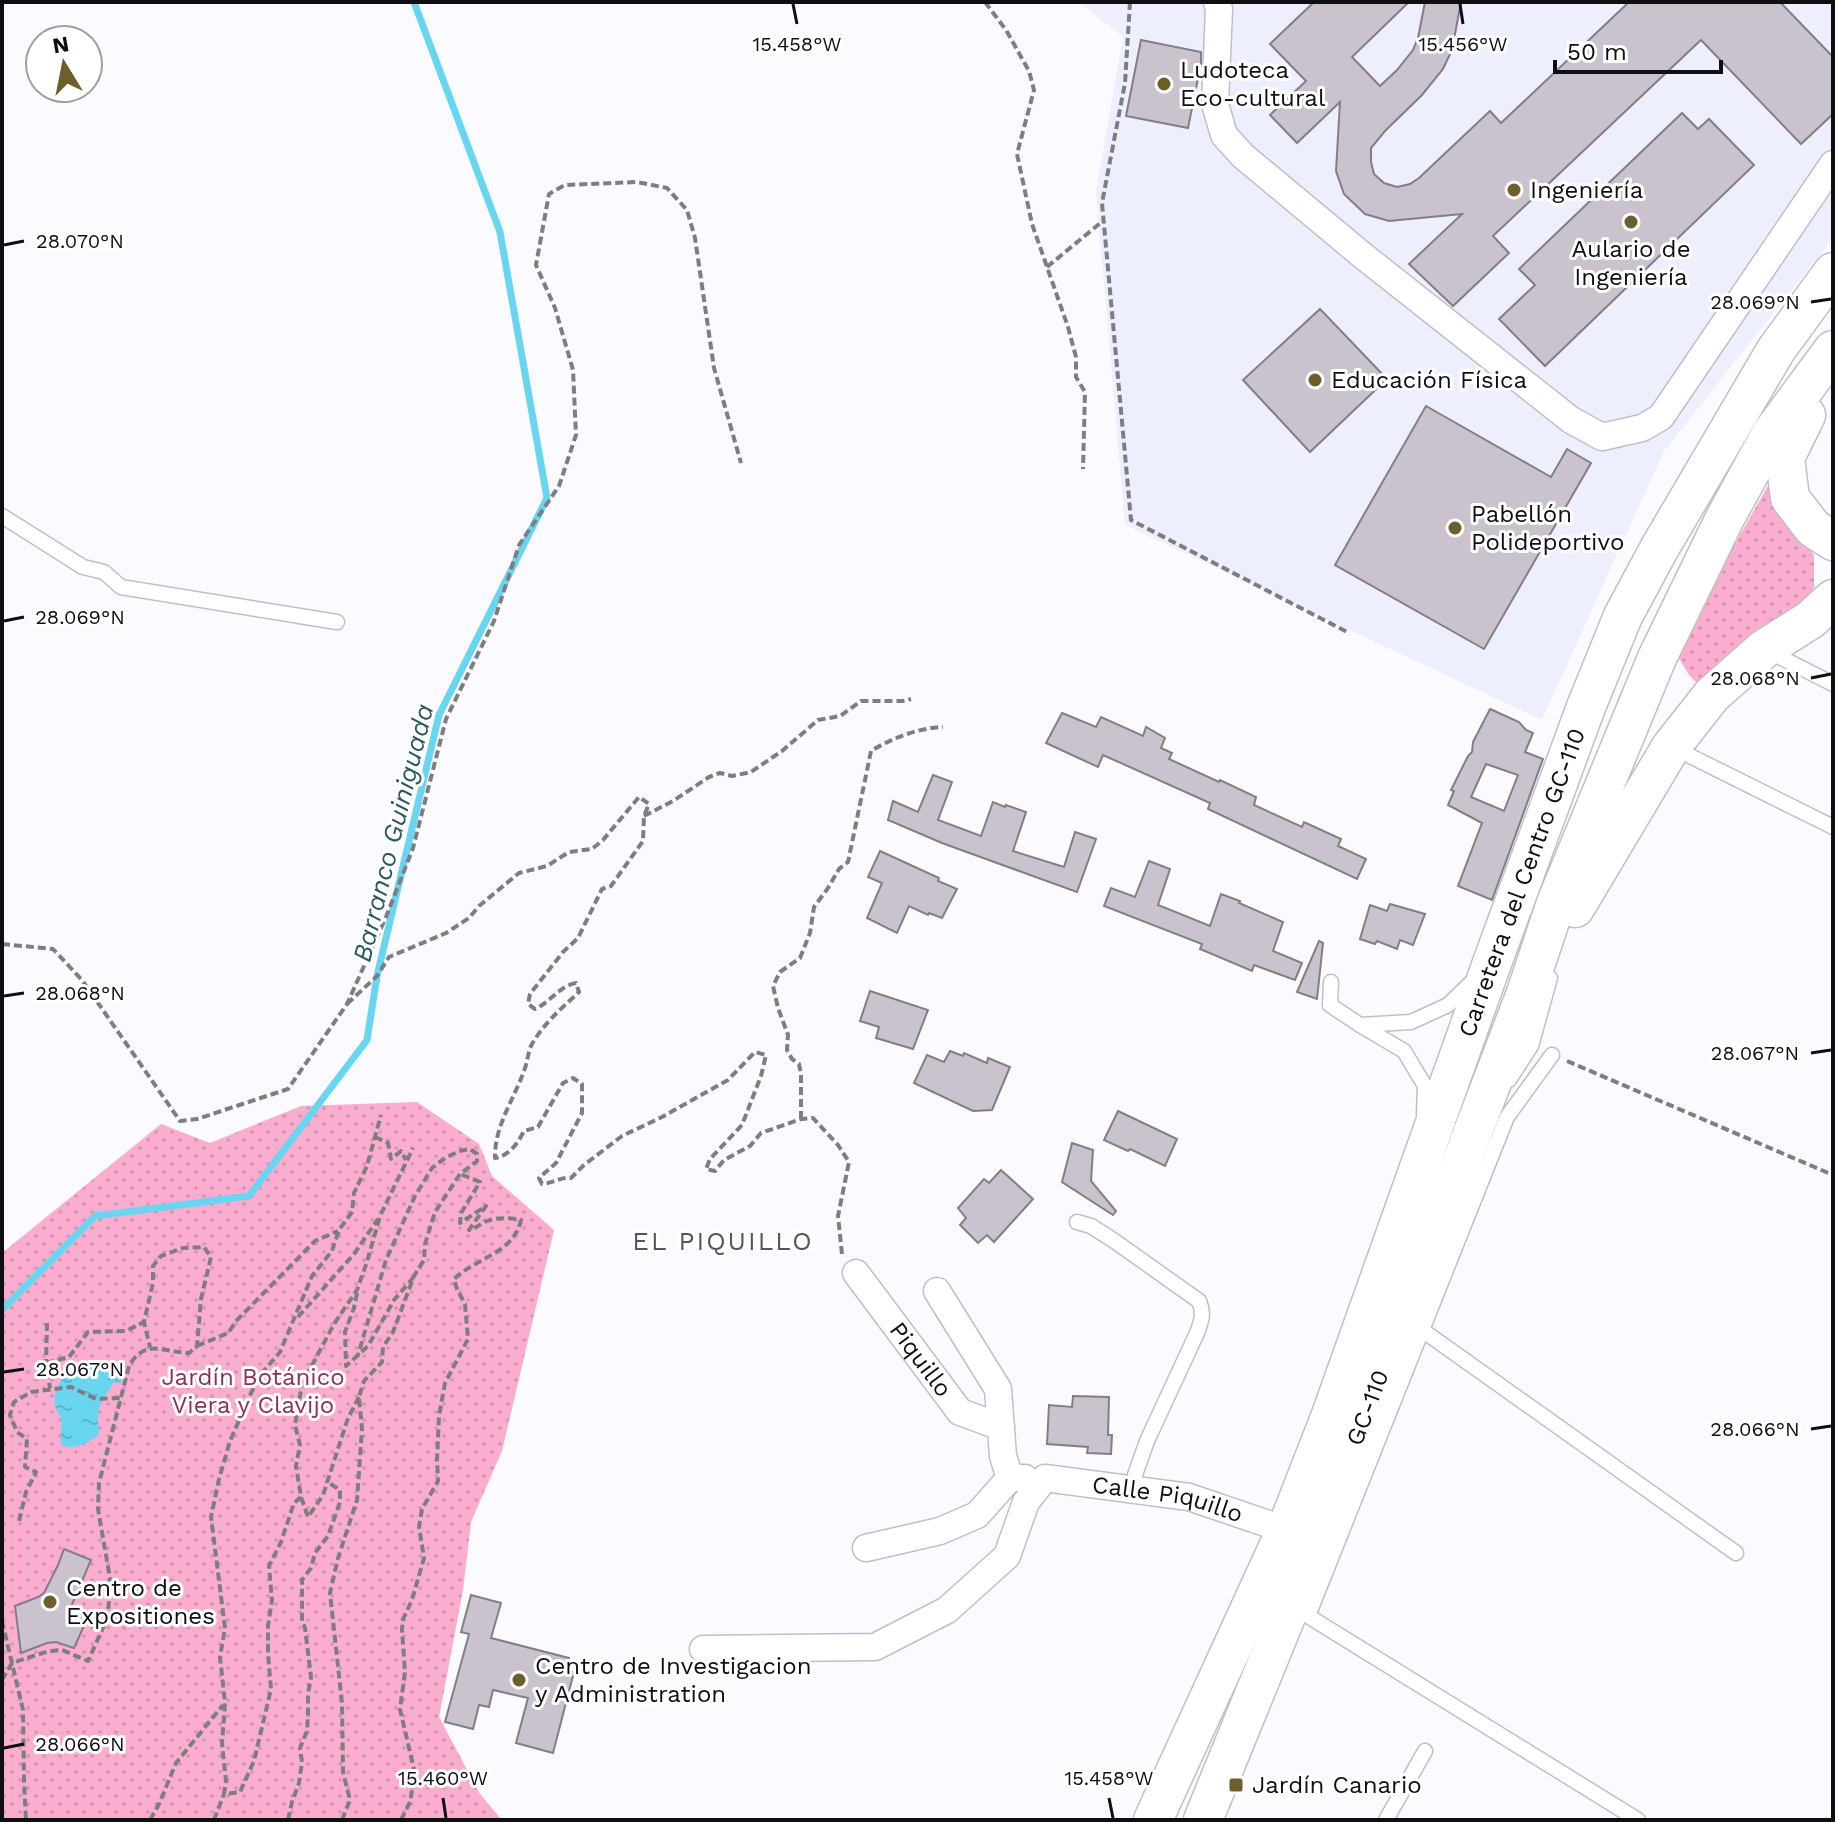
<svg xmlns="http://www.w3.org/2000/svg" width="1835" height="1822" font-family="'Work Sans',sans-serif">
<defs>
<pattern id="garden-dots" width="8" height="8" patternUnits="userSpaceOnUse" patternTransform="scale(2)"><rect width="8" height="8" fill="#faadce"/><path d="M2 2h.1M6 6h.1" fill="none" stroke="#d594b0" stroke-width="1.8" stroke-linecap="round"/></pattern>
<pattern id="water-ripples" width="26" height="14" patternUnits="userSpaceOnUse" patternTransform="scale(2)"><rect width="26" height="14" fill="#68d6f0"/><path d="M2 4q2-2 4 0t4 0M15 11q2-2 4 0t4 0" fill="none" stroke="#59b6cd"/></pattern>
</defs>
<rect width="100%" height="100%" fill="#fafaff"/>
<!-- built -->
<polygon fill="#eeeffe" points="1078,2 1833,2 1833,238 1664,451 1542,720 1125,525 1096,191 1123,37"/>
<!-- garden -->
<g fill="url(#garden-dots)">
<polygon points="1774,475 1795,532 1814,555 1814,587 1806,604 1698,684 1689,675 1678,657 1715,579"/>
<polygon points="417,1102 479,1144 492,1176 554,1230 502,1451 471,1522 463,1590 439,1717 480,1794 502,1820 2,1820 2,1253 161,1124 210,1143 301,1106"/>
</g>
<!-- water -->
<path fill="url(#water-ripples)" d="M78,1365C83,1366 87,1367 91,1367C103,1369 113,1363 123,1371L121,1382L113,1383L100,1405L98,1413L99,1434C87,1444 77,1450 61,1445C60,1437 62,1424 61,1419C60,1415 56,1411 55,1407C52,1391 64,1370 78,1365Z"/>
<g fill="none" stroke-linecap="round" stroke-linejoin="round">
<!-- stream -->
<polyline stroke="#68d6f0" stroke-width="7" points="2,1310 95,1216 249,1196 367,1040 377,976 439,715 547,498 500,232 414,2"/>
</g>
<!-- building -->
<g fill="#cac3cd" stroke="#847d86" stroke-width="2" fill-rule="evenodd">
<polygon points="1314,2 1409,2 1352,57 1380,86 1397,70 1413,50 1418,38 1425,2 1461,2 1452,50 1443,69 1422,95 1385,131 1371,148 1371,162 1374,174 1384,183 1397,187 1410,184 1419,178 1490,111 1501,123 1629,2 1780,2 1833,57 1833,114 1801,144 1701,40 1493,236 1509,253 1453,306 1409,264 1462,214 1389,221 1365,214 1344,194 1336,171 1340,102 1297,143 1270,115 1306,81 1270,44"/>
<polygon points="1141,40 1201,52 1201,64 1188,128 1126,116"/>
<polygon points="1682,113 1698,129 1709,119 1754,165 1545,366 1499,319 1535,285 1519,269"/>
<polygon points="1320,309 1387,379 1310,452 1243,380"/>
<polygon points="1426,406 1551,477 1567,449 1591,463 1484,649 1335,565"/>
<path d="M1490,709L1519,722L1526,730L1533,733L1525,752L1543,759L1492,900L1458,886L1482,823L1448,805L1454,791L1451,790L1468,756L1472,752L1473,742ZM1486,764L1518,775L1504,811L1471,797Z"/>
<polygon points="1062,713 1096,727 1101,717 1143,736 1146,727 1165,738 1161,748 1172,753 1169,759 1219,782 1220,780 1256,797 1254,805 1302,827 1304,822 1341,839 1338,846 1366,859 1357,879 1208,809 1210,803 1103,755 1098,767 1046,743"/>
<polygon points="933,775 952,782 938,820 981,836 993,802 1005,807 1006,805 1026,812 1013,851 1064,867 1075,832 1096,839 1077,892 942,843 888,820 893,801 918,812"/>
<polygon points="880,851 939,878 938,881 957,889 942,918 929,913 928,915 909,906 897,933 867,918 882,883 868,877"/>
<polygon points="1149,861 1170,869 1158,905 1210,926 1221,894 1240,901 1239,903 1283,922 1273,951 1302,963 1295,980 1254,965 1252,971 1200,949 1202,944 1104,906 1111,888 1135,897"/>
<polygon points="1390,904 1425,914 1413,945 1400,940 1397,949 1377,941 1375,944 1360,939 1370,905 1387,911"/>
<polygon points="1319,941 1323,943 1317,999 1297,992"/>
<polygon points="870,991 928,1010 913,1049 876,1038 879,1027 860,1021"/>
<polygon points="950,1051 963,1056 964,1053 987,1063 988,1058 1010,1067 992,1110 973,1111 914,1083 927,1055 944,1062"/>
<polygon points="1118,1111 1177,1139 1165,1166 1130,1149 1128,1151 1104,1140"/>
<polygon points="1072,1143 1093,1150 1091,1181 1116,1211 1113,1215 1062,1182"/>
<polygon points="1001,1170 1033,1199 994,1242 987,1235 978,1243 960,1225 966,1218 958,1208 984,1179 989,1183"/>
<polygon points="1073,1396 1109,1397 1108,1435 1112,1435 1111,1454 1087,1453 1088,1447 1047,1444 1049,1405 1072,1407"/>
<polygon points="64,1549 91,1560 70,1609 88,1617 74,1648 56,1642 47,1643 21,1653 15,1606 38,1597 44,1593 58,1565"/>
<polygon points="471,1595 501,1603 491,1638 569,1658 566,1670 574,1672 553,1753 516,1743 528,1698 493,1690 489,1707 479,1705 473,1729 445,1722 469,1634 461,1632"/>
</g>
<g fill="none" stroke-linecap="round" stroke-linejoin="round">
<defs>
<g id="service">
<polyline points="2,516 83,567 104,572 121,587 337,622"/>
<polyline points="1768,651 1833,684"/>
<polyline points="1672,747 1833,827"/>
<polyline points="1331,982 1330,1005 1360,1025"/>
<polyline points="1552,1055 1507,1117 1308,1616 1638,1820"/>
<polyline points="1509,1080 1531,1046 1550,978"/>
<polyline points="1424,1114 1425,1086 1404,1051 1360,1025 1411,1022 1448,1005 1474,980"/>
<path d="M1077,1222L1091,1226L1113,1240L1199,1301C1204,1313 1202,1320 1197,1333L1147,1441L1135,1475L1134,1489"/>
<polyline points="1422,1330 1736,1553"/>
<polyline points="1386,1820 1425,1751"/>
</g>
<g id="minor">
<polyline points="1217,2 1219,9 1215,104 1224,135 1243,156 1362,255 1571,420 1602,437 1642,428 1661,417 1833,164"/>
<path id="s1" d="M856,1273L960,1412L1001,1427"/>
<polyline points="937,1291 998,1389 1003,1456 1010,1478"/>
<polyline points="866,1548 940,1531 977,1515 1010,1478 1025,1478"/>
<path id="s2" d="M703,1649L875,1647L947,1610L1007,1556L1026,1502L1045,1478L1189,1497L1286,1530"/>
</g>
<g id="secondary">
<polyline points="1806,415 1785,458 1790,498 1813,528 1833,541"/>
<polyline points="1575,908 1671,747 1712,695 1764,649 1810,620 1833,599"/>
<path id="s3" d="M1153,1820L1286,1530L1331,1415L1492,963L1586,707L1623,616L1659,549L1776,350L1833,272"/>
<path id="s4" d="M1203,1820L1312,1553L1526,993L1556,903L1657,658L1724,520L1771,434L1833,350"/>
</g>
</defs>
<!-- service casing -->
<use href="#service" stroke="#bfbfca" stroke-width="17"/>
<!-- minor casing -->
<use href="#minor" stroke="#bfbfca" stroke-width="29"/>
<!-- secondary casing -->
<use href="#secondary" stroke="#bfbfca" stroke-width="41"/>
<!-- path -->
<g stroke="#7d7d82" stroke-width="4" stroke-dasharray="8 4" stroke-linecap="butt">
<polyline points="985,2 1006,30 1029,71 1034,90 1017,154 1032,224 1068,327 1076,357 1076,377 1085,392 1083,469"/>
<polyline points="1130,2 1125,83 1102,203 1131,520 1349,633"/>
<polyline points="1047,267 1104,220"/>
<polyline points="644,816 673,801 709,777 720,773 732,776 751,772 782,751 818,720 840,716 861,701 903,701 911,699"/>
<polyline points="2,944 53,949 82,980 180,1121 197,1119 288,1089 347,1004 386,917 413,848 446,719 494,621 519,545 559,486 576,435 573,370 555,308 536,265 549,194 565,185 637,182 667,188 687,210 695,238 714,368 741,463"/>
<path d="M347,1004L377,976L389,957L446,933L469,918L479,906L519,873L547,866L569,852L592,849L603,840L639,797L649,804L644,816L643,841L611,886L602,889L578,938L563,952L530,994L528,1004L535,1009C551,1002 559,986 576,983L579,992C562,1008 544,1023 532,1044C528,1051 528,1060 525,1068C515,1098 494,1126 495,1158C509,1156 518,1143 524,1131L538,1127L563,1083L573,1078L582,1084V1113L556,1163L539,1178L542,1184C554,1183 560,1177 571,1178L584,1165L622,1136L662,1117L728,1080L755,1052L766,1055L761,1076L742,1125L710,1159L706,1169L715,1171L724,1160L750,1146L761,1133L801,1119L813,1118L838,1145L849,1162L838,1216L842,1254"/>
<polyline points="1567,1061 1833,1175"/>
<path d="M801,1119V1074L799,1064L792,1059L787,1050L788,1035L778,1008L773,986L780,972L800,958L810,933L814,907L828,888L839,869L848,862L871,751C892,738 918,728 943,727"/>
<polyline points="375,1137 388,1143 391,1159 401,1151 406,1160"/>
<polyline points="357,1293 354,1308 345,1332 346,1366 368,1346 394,1300 413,1278"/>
<polyline points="298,1317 354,1254 378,1219"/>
<polyline points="47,1323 46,1363 50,1388"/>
<polyline points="197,1346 228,1333 237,1320 315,1241 338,1231"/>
<polyline points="46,1363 69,1357 88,1332 126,1331 144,1322"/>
<polyline points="359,1397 348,1418 323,1495 308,1517 301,1497 296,1466 300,1445 295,1425 302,1384 334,1324 357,1290 367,1262 380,1216 413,1148"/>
<polyline points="301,1497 294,1503 281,1542 269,1566 272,1600 268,1626 268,1654 271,1689 254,1761 240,1792 224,1794 226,1781 222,1744 225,1703 220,1657 225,1628 211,1517 219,1479 230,1441 251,1393 262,1373 280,1352 312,1276 332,1251 339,1230 352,1212 354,1193 367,1166 381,1115"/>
<polyline points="19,1521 26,1492 36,1472 25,1467 27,1439 17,1432 10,1415 14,1402 31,1392 71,1387 96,1399 121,1398"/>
<polyline points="2,1621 23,1710 24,1781 26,1820"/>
<path d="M2,1680L12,1663L49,1651L62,1650L88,1661L107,1619L111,1584L98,1509L99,1483L129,1366C145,1338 163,1352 189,1353L197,1346L201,1299L211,1257L204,1247L183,1248L161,1256L153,1266V1283L144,1322L150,1347"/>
<polyline points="150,1820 159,1804 176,1763 223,1705"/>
<polyline points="214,1820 224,1794"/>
<polyline points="288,1820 292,1802 299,1783 302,1762 300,1748 307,1731 308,1715 308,1694 311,1677 305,1628 302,1621 302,1580 311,1568 315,1553 328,1536 340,1502 340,1490 326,1481"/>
<polyline points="342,1820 350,1800 343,1772 342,1703 330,1593 338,1558 357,1500 362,1429 359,1397 364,1381 382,1362 383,1347 393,1332 414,1276 424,1260 425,1244 435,1212 460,1174 477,1161 477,1154 470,1149 459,1151 445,1158 432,1168 415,1196 386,1260 358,1355"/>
<path d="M401,1820L410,1802L415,1774L400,1709L405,1672L402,1630L403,1619L412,1600L424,1558L419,1527L422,1509L438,1481L437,1460L439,1416L445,1383L468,1339L465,1304L457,1289L454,1279C476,1258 514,1253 521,1220C511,1218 497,1217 487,1221C480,1224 476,1228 469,1230L486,1206L460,1223L461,1213L480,1182L460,1174"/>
</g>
<!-- service -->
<use href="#service" stroke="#fff" stroke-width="14"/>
<!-- minor -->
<use href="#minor" stroke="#fff" stroke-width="26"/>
<!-- secondary -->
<use href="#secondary" stroke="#fff" stroke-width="38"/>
</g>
<!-- ticks -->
<path fill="none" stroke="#0f0f13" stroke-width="3" d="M793,4L797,24M1460,4L1463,24M4,245L24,241M1811,302L1831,299M4,621L24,617M1811,678L1831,674M4,996L24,993M1811,1053L1831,1050M4,1372L24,1369M1811,1429L1831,1426M4,1748L24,1744M443,1798L446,1818M1109,1798L1113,1818"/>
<!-- markers -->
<g fill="#6d5f2c" stroke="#fff" stroke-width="3">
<circle cx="1164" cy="84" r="8"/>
<circle cx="1514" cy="190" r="8"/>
<circle cx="1631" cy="222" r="8"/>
<circle cx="1315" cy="380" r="8"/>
<circle cx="1455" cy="528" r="8"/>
<circle cx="50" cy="1602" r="8"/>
<circle cx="519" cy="1680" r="8"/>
<rect x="1228" y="1777" width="16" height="16" rx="4"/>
</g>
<g text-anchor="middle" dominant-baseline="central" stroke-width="6" stroke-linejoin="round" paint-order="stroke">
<!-- poi labels -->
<g font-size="24" fill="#0f0f13" stroke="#fff" text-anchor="start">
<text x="1180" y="70">Ludoteca<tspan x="1180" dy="28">Eco-cultural</tspan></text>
<text x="1530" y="190">Ingeniería</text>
<text x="1631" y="249" text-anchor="middle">Aulario de<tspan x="1631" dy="28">Ingeniería</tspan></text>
<text x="1331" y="380">Educación Física</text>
<text x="1471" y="514">Pabellón<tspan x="1471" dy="28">Polideportivo</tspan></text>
<text x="66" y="1588">Centro de<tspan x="66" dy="28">Expositiones</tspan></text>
<text x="535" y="1666">Centro de Investigacion<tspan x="535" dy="28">y Administration</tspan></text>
<text x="1252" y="1785">Jardín Canario</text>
</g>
<!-- street labels -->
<g font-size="24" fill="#0f0f13" stroke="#fff">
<text stroke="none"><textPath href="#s3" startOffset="1008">Carretera del Centro GC-110</textPath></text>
<text stroke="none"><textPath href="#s1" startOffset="108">Piquillo</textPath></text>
<text stroke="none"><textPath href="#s4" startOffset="444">GC-110</textPath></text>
<text stroke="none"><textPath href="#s2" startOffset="546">Calle Piquillo</textPath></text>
</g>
<!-- park labels -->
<g font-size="24" fill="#8b2e5e" stroke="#fff">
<text x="253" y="1377">Jardín Botánico<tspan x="253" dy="28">Viera y Clavijo</tspan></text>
</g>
<!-- water labels -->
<g font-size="26" font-style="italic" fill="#2a5965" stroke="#fff">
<text transform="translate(393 833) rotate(-76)">Barranco Guiniguada</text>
</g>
<!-- neighbourhood labels -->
<g font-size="26" letter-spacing="2" fill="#55555f" stroke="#fff">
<text x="723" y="1241">EL PIQUILLO</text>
</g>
</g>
<g font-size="20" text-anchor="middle" fill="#0f0f13" stroke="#fff" stroke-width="6" stroke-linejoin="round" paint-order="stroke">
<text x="797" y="51">15.458°W</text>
<text x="1463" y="51">15.456°W</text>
<text x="80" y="248">28.070°N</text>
<text x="1755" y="309">28.069°N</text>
<text x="80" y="624">28.069°N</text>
<text x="1755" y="685">28.068°N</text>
<text x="80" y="1000">28.068°N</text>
<text x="1755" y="1060">28.067°N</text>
<text x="80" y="1376">28.067°N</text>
<text x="1755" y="1436">28.066°N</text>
<text x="80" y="1751">28.066°N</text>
<text x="443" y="1785">15.460°W</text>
<text x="1109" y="1785">15.458°W</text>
</g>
<!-- border -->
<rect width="1835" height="1822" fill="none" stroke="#0f0f13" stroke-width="8"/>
<!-- north arrow -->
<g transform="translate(64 64) rotate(350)"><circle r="38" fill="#ffffff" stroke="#9f9fa1" stroke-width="2"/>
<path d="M0-6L14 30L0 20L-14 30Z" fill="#6d5f2c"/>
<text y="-12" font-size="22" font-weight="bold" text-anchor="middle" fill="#0f0f13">N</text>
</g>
<!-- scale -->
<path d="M1555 60v12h166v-12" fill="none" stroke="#0f0f13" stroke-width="4"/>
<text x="1567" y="60" font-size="24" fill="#0f0f13" stroke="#ffffff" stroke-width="6" paint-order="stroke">50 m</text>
</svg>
